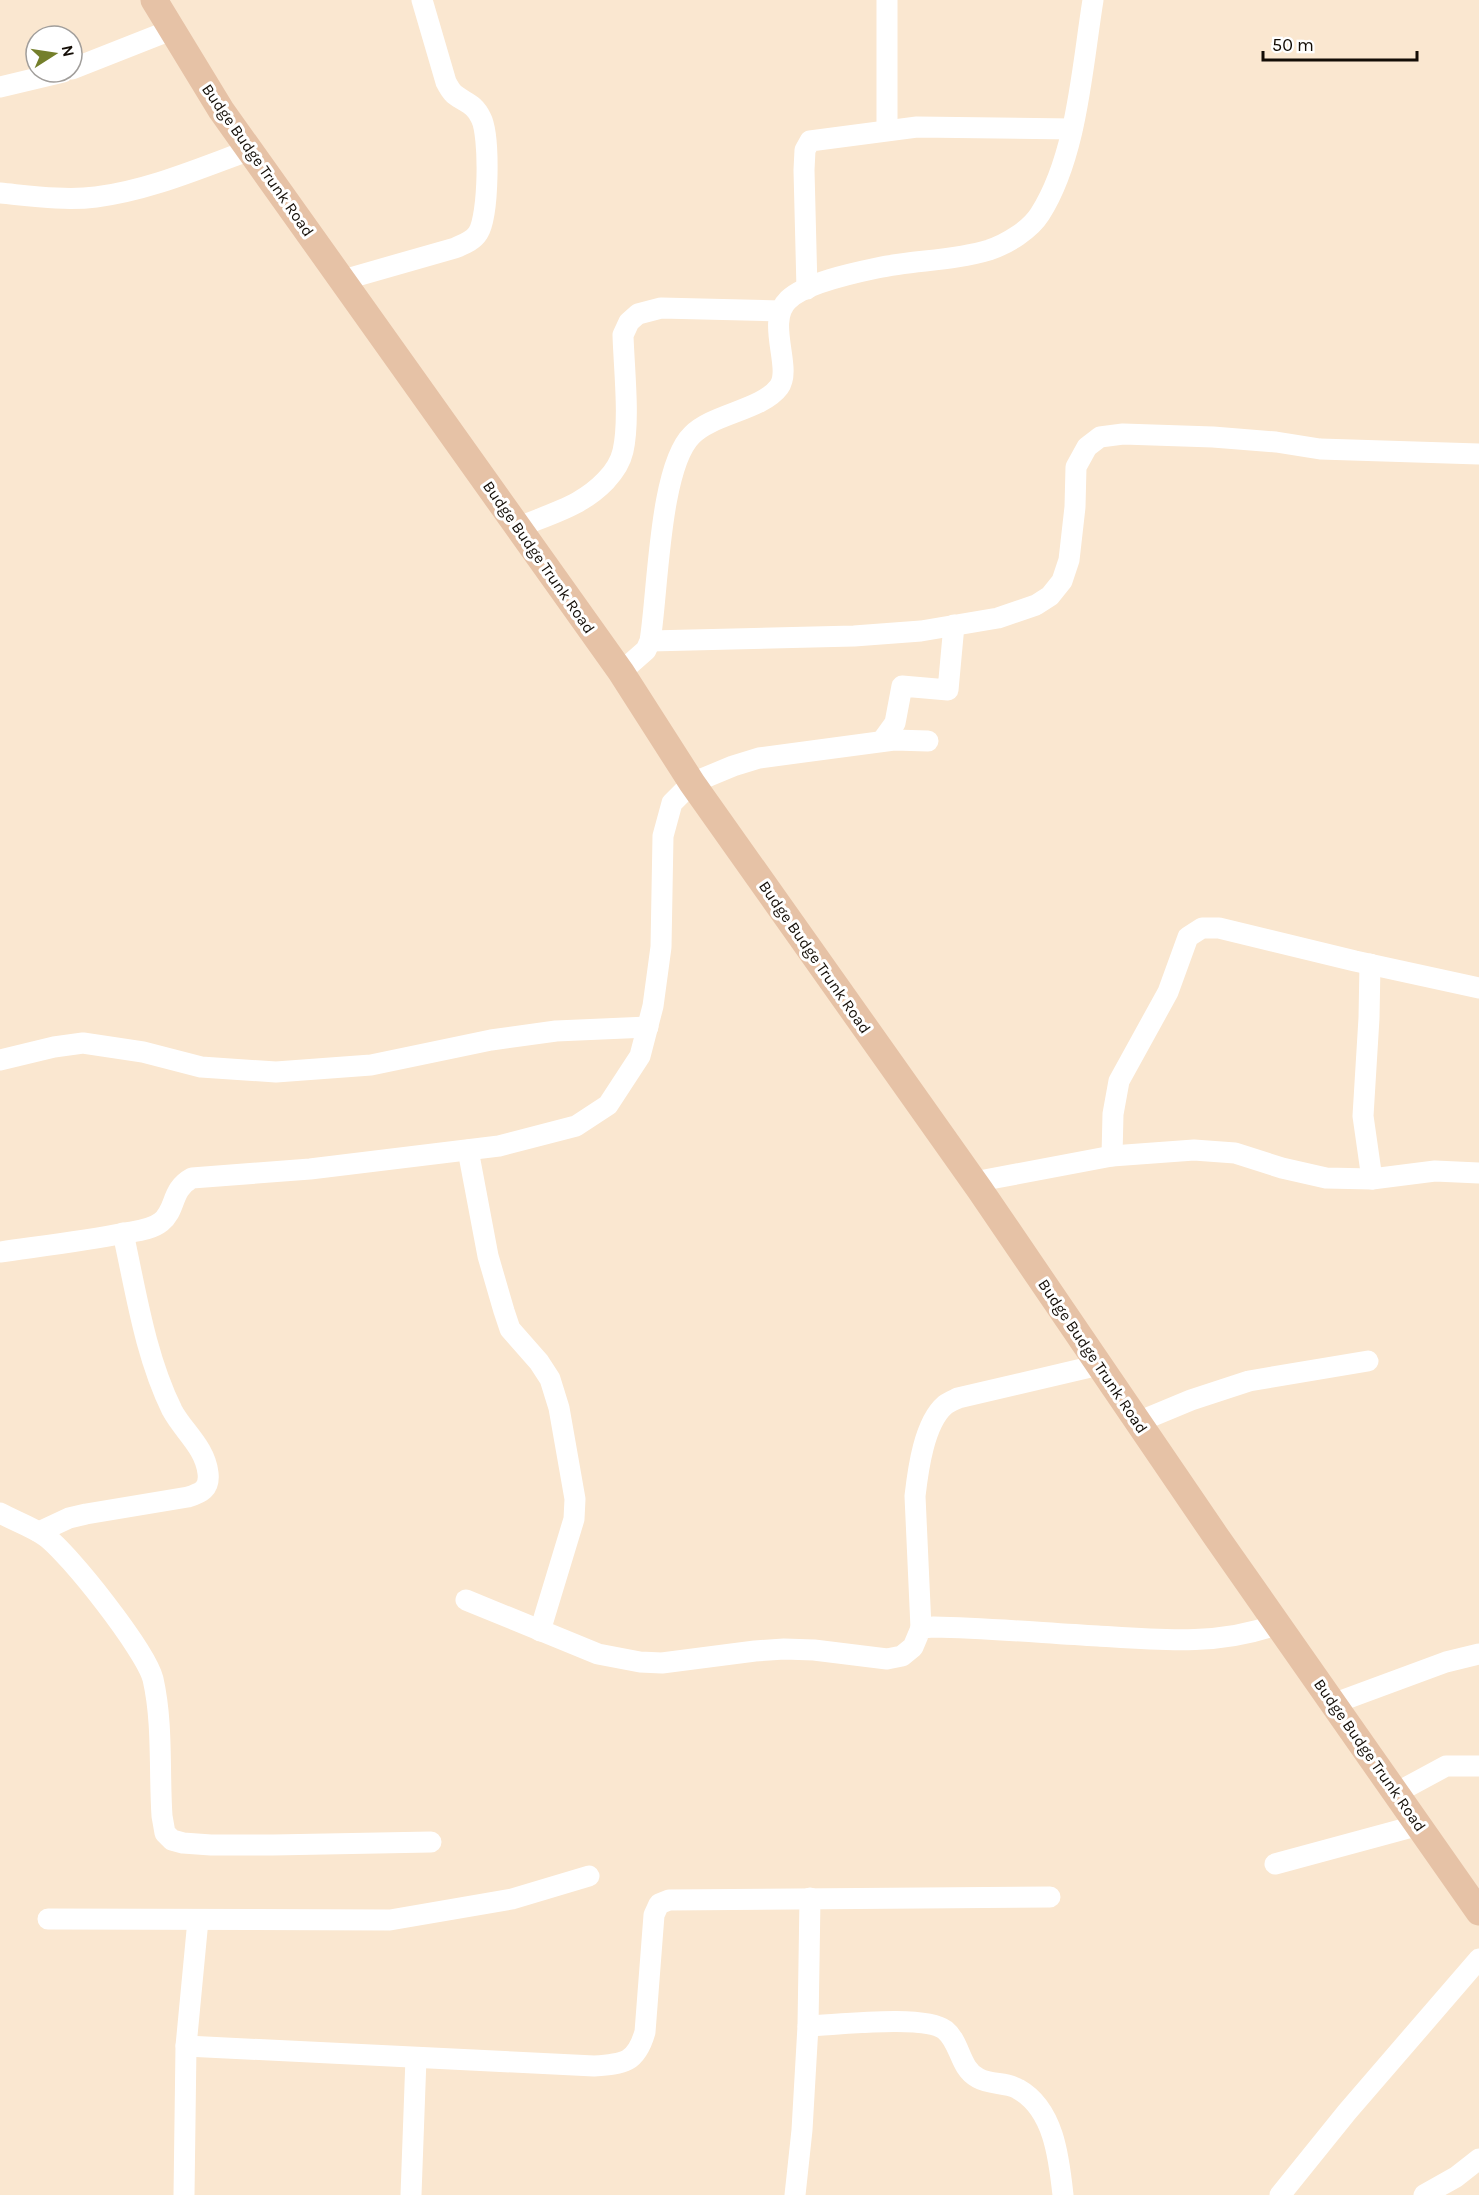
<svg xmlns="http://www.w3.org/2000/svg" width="1479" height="2195" font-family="Karla,sans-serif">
<rect width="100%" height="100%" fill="#fae7d0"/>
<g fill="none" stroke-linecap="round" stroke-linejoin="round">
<!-- minor -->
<g stroke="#fff" stroke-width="21">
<polyline points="72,69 171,30"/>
<polyline points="0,87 63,72"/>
<polyline points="887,130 887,0"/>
<path d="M0,193C31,196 65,201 96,197C150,190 200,168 250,150"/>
<path d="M343,280L455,248C464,244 473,241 478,233C489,216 490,135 481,118C474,103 465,103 454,94C451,91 448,86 446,82L422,0"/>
<polyline points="807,289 804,170 805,150 810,141 917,127 1072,129"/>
<path d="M519,527C538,519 560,512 578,502C597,491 618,473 623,451C630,420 624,369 623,335L629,322L638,314L661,308L780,311"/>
<polyline points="650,641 854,636 921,631 998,618 1036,605 1050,596 1062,581 1069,560 1075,507 1076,467 1087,447 1100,437 1123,434 1213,437 1276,442 1320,449 1479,454"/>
<path d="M621,672L646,650L650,641C658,593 659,467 692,435C712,414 762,410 779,387C793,368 765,322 788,300C805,283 853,273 877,268C914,260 953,261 989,250C1007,244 1030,230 1040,214C1077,156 1082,68 1093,0"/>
<polyline points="882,741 895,723 902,686 948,690 954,625"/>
<polyline points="1370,964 1369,1018 1363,1116 1372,1179"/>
<polyline points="0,1060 54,1047 83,1043 143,1052 201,1067 276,1072 371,1065 491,1040 556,1031 648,1027"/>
<polyline points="468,1150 488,1256 504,1311 510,1329 539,1362 550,1379 559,1408 575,1499 574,1519 540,1631"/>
<polyline points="1112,1156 1113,1114 1119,1081 1168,992 1188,937 1202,928 1219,928 1355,961 1479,988"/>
<polyline points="974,1182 1112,1156 1194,1150 1235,1153 1282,1168 1326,1178 1372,1179 1435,1171 1479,1173"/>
<path d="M0,1252C42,1246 84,1241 125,1233C136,1231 151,1230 161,1222C177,1209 170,1190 192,1178L310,1169L499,1146L576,1126L608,1105L640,1056L653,1006L661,947L663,836L672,803L692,783L733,766L759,758L894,740L928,741"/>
<polyline points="1138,1422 1191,1400 1249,1381 1368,1361"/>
<path d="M0,1513C15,1521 32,1527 45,1536C69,1553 146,1651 153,1679C163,1723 159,1771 162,1816L165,1833L172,1840L183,1843L211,1845H273L431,1842"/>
<path d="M39,1532L69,1518L86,1514L188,1497C201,1493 210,1489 208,1473C205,1447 183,1431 172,1410C145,1355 136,1292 123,1233"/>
<path d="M466,1600L598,1654L640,1662L662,1663L755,1651L784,1649L814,1650L887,1659L902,1656L913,1647L921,1628L934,1627C988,1628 1043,1633 1098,1636C1159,1640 1219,1646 1278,1624"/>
<path d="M921,1628L915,1496C918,1470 924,1423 945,1405C949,1402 954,1400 958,1398L1099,1365"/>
<polyline points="1335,1703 1446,1662 1479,1654"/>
<polyline points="1396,1793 1446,1766 1479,1766"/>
<polyline points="1275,1864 1419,1825"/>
<polyline points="48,1919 390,1920 512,1899 589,1876"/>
<path d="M808,2026C837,2025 924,2014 945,2030C961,2043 959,2068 978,2078C990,2085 1007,2082 1018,2089C1054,2109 1059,2158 1063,2195"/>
<path d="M186,2046L594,2066C624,2064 636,2063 645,2032L654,1915L659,1904L669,1900L1050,1897"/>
<polyline points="184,2195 186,2046 198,1920"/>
<polyline points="411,2195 416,2058"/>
<polyline points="795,2195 802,2130 808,2026 810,1898"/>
<polyline points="1280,2195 1347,2112 1479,1959"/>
<polyline points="1424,2195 1456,2177 1479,2159"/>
</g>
<!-- major -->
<polyline stroke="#e6c2a6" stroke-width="27" points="154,0 221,110 621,672 692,783 980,1190 1215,1535 1479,1912"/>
</g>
<g text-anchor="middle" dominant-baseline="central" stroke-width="6" stroke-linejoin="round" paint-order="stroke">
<!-- street labels -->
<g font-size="16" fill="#130d06" stroke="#fff">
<text transform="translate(258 160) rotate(55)">Budge Budge Trunk Road</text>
<text transform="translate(539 557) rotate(55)">Budge Budge Trunk Road</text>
<text transform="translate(815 957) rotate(55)">Budge Budge Trunk Road</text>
<text transform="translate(1093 1356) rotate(56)">Budge Budge Trunk Road</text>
<text transform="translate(1370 1755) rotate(55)">Budge Budge Trunk Road</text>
</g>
</g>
<!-- north arrow -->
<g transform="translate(54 54) rotate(78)"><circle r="28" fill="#ffffff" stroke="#a19e9b" stroke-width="1.5"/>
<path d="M0-4.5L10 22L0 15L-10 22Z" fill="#747f2b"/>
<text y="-9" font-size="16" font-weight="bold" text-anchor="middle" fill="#130d06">N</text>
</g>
<!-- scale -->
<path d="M1263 51v9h154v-9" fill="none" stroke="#130d06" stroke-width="3"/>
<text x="1272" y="51" font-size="18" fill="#130d06" stroke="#ffffff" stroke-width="4.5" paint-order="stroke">50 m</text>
</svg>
